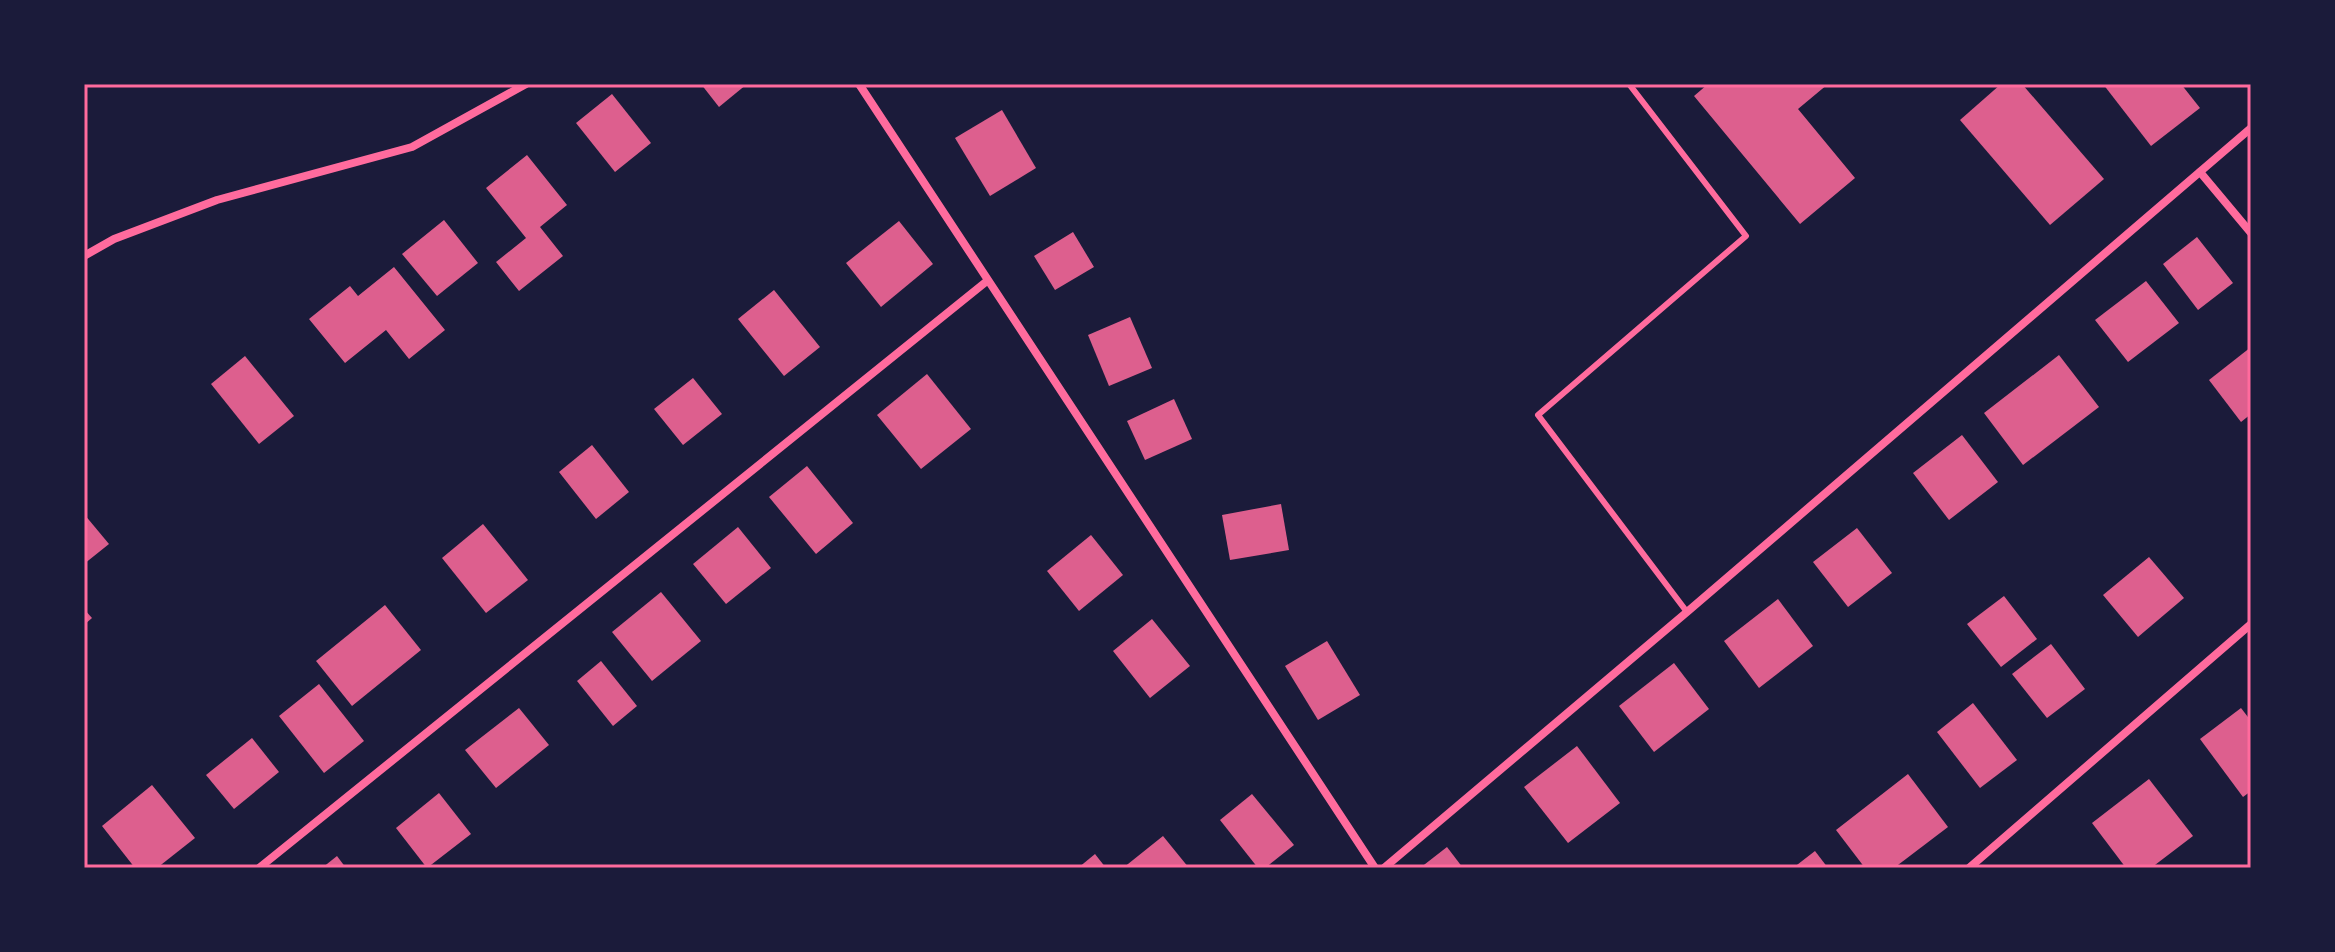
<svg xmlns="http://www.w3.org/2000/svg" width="2335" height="952" font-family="Barlow,sans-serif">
<rect width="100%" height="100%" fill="#1b1b3a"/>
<!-- building -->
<g fill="#dd5f8e">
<polygon points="701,84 747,84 719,107"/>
<polygon points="1708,84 1828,84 1798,109 1855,178 1800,224 1694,96"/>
<polygon points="2001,84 2022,84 2104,179 2050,225 1960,120"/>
<polygon points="2103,84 2181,84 2200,108 2151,146"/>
<polygon points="612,94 651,143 615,172 576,123"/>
<polygon points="1002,110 1036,168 990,196 955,138"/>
<polygon points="527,155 567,205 540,227 563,256 519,291 496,262 526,238 486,188"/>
<polygon points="444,220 478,263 437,296 402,254"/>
<polygon points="899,221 933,264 881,307 846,263"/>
<polygon points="1073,232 1094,267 1055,290 1034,256"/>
<polygon points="2197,237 2233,283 2198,310 2163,264"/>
<polygon points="394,267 445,330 409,359 386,330 345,363 309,319 350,286 358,296"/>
<polygon points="2146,281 2179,323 2128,362 2095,320"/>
<polygon points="774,290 820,347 784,376 738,319"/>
<polygon points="1130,317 1152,368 1109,386 1088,335"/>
<polygon points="2251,347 2251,414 2241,422 2209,380"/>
<polygon points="2059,355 2099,407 2023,465 1984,413"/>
<polygon points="245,356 294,416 259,444 211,384"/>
<polygon points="927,374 971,429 921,469 877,415"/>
<polygon points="693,378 722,414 683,445 654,409"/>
<polygon points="1174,399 1192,439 1145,460 1127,421"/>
<polygon points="1962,435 1998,482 1949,520 1913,473"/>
<polygon points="592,445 629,492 596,519 559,472"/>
<polygon points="807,466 853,523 816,554 769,497"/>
<polygon points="1281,504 1289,550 1230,560 1222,515"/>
<polygon points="84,514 109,544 84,564"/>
<polygon points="483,524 528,580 486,613 442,558"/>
<polygon points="738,527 771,568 726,604 693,564"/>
<polygon points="1857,528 1892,573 1848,607 1813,562"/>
<polygon points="1091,535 1123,575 1079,611 1047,571"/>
<polygon points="2149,557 2184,598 2138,637 2103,595"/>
<polygon points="661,592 701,641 652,681 612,632"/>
<polygon points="2004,596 2037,639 2001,667 1967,624"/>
<polygon points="1778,599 1813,646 1759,688 1724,641"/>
<polygon points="385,605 421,650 352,706 316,661"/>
<polygon points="84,609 92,618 84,625"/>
<polygon points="1152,619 1190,666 1150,698 1113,651"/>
<polygon points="1327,641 1360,695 1318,720 1285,666"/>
<polygon points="2051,644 2085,689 2047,718 2012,674"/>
<polygon points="601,661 637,706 613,726 577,681"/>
<polygon points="1674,663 1709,709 1654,752 1619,706"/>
<polygon points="319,684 364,741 324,773 279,716"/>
<polygon points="1973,703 2017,760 1980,788 1937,732"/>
<polygon points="519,708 549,745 496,788 465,750"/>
<polygon points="2241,708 2251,721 2251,791 2243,797 2200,739"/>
<polygon points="252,738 279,772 234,809 206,775"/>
<polygon points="1577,746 1620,803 1568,843 1524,787"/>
<polygon points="1908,774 1948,827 1894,868 1865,868 1836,830"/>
<polygon points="2149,779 2193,836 2151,868 2126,868 2092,823"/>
<polygon points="152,785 195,838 157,868 135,868 102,826"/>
<polygon points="439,793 471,834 427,868 396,828"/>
<polygon points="1252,794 1294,845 1265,868 1258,868 1220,820"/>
<polygon points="1163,836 1189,868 1123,868"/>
<polygon points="1447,847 1463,868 1420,868"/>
<polygon points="1815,851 1828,868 1793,868"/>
<polygon points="1095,854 1106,868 1078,868"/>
<polygon points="337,856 346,868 322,868"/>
</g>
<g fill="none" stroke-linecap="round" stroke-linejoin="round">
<!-- service -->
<polyline stroke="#ff6b9d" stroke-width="6" points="1629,84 1746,236 1538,415 1687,612"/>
<!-- minor -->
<g stroke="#ff6b9d" stroke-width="8">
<polyline points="859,84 1375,868"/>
<polyline points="2200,172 2251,233"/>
<polyline points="84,256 114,239 217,200 412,147 526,84"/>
<polyline points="259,868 987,281"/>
<polyline points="1384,868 1687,612 2251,128"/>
<polyline points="1969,868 2251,624"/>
</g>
</g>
<!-- border -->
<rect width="2335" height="952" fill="none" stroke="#1b1b3a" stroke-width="172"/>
<rect x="86" y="86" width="2163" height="780" fill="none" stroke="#ff6b9d" stroke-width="3"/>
</svg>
